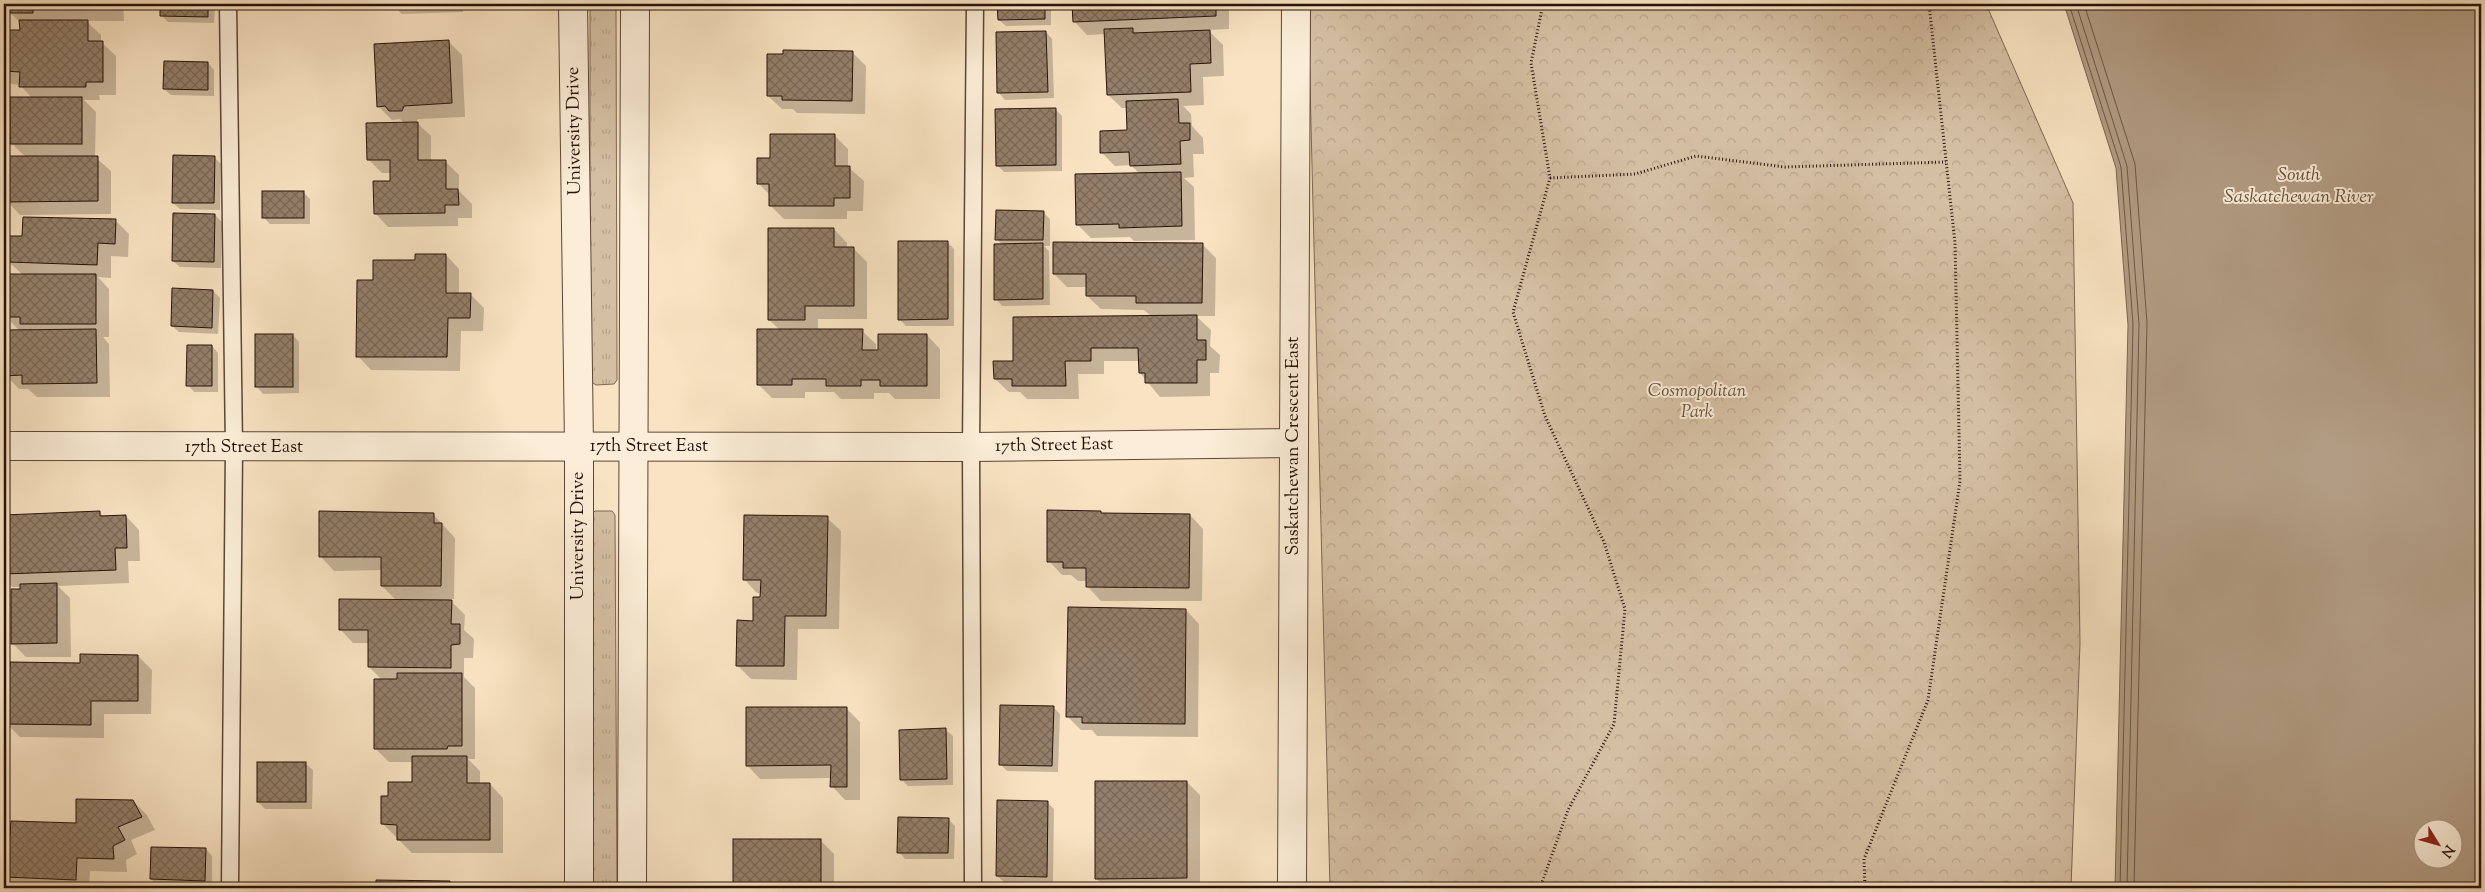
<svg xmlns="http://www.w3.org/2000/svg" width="2485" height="892" font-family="'Sorts Mill Goudy',serif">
<defs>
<pattern id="grass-tufts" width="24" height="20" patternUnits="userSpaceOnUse" patternTransform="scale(1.25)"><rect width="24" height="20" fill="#d5bfa3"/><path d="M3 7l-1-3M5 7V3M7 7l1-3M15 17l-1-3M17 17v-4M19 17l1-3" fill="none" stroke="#b7a38b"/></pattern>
<pattern id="park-crowns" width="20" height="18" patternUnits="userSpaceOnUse" patternTransform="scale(1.25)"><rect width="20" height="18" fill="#d5bfa3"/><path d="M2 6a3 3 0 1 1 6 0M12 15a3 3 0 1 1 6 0" fill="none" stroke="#b7a38b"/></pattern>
<pattern id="building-cross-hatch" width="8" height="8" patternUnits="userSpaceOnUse" patternTransform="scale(1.25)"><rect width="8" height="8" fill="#947f6a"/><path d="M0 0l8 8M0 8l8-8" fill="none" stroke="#796755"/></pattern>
</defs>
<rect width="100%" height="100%" fill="#f9e3c2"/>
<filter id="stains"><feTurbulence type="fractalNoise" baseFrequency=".004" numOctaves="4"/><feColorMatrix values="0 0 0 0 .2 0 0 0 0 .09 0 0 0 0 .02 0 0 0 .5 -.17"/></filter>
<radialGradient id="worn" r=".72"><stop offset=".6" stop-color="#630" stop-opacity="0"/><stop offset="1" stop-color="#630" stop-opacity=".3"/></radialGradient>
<!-- grass -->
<g fill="url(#grass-tufts)" stroke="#7e6856">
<polygon points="590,4 616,4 617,380 614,384 596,385 590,381"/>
<polygon points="595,511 612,511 615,515 617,888 592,888 591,515"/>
</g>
<!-- park -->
<polygon fill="url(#park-crowns)" stroke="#7e6856" points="1308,4 1986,4 2073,203 2080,643 2071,888 1330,888"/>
<!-- water -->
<path fill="#b29c83" stroke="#7a6553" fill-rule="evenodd" d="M2064,4H2481V888H2115L2128,325L2116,168ZM2422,830H2452V860H2422Z"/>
<!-- shadow -->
<g fill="#0003">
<polygon points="9,4 123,4 124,21 86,21 101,35 101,42 116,56 116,95 99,95 100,100 84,100 96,112 95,157 111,171 111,214 20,215 7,201 26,157 11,143 32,98 20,85 12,84 4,76 4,31 21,31 21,23 9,12"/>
<polygon points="162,4 215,4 214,23 168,22 162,16"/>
<polygon points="391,4 463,4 463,12 402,14"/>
<polygon points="999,4 1051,4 1051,25 1006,26 999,20"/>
<polygon points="1073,4 1229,4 1229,29 1208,30 1223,45 1224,76 1203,77 1204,105 1183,106 1191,114 1192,126 1203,138 1204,154 1193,154 1194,177 1184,178 1194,187 1195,240 1134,241 1130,237 1091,238 1077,224 1140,174 1131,165 1115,166 1101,152 1129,131 1128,108 1122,108 1108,95 1106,34 1087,35 1074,21"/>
<polygon points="1046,32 1052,39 1054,98 1005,100 999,93"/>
<polygon points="448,41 462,55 465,117 418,119 416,122 431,136 431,161 445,161 459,175 459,191 472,204 472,218 458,218 458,226 388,227 375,213 391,182 391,173 382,173 368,159 404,123 400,119 392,120 378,106"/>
<polygon points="852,52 866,66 865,114 797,113 793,109 782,109 768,96"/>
<polygon points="208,63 214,70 214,96 171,95 164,89"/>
<polygon points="1055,109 1062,116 1062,171 1004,172 997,165"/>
<polygon points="834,135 848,149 848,167 864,181 863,211 847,211 847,219 784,219 770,205 770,195 758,183 771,160"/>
<polygon points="214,157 221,164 220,210 180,209 173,203"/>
<polygon points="304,193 310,199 310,224 270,224 263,217"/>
<polygon points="1043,212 1050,219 1050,246 1044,246 1049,251 1050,305 1002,306 996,299 1002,245 997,239"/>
<polygon points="215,215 222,222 221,268 180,267 173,261"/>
<polygon points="115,220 129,234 128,257 111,256 111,278 98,277 109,289 109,337 103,337 109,344 110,397 37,397 28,389 19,389 6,375 20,331 6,317 23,275 9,262 23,237"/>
<polygon points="834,229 847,243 847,248 853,248 867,262 867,319 818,319 818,331 862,331 876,344 876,352 927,335 940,349 940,399 895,399 889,393 874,393 874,399 841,399 834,392 805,392 805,398 772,398 758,384 780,330 769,320"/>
<polygon points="947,242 954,249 954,326 906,326 899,319"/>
<polygon points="1202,244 1216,258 1215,316 1196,316 1211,330 1210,346 1220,355 1219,373 1210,373 1210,396 1160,397 1140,373 1140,361 1104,361 1104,374 1078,374 1079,399 1027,399 1020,392 1009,392 995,379 1014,362 1152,317 1144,310 1101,309 1087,296 1087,287 1067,287 1054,274"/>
<polygon points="446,255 459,269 459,294 470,294 484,308 483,331 461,331 460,371 371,370 358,356 374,281"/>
<polygon points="213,291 220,298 218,334 179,332 172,326"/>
<polygon points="293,335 299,342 299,393 263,394 257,387"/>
<polygon points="212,346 218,353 218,392 194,392 188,385"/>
<polygon points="99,512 104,517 126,516 139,530 140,561 128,561 129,583 58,586 70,598 71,657 26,657 13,644 21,587 12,587 4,578 4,516"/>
<polygon points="1101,512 1103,515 1190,515 1203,529 1202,601 1101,601 1088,587 1088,581 1078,581 1071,575 1062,575 1049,561"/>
<polygon points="433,514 455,538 454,599 449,599 465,615 464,630 474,639 473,658 464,658 464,677 475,688 475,759 468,759 480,771 480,784 490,784 503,798 503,853 412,853 383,824 389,798 413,783 413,762 389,762 375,748 382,680 369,667 369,643 353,643 340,629 397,601 382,586 382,570 334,571 321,557"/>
<polygon points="827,518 841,531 839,629 798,629 797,680 751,679 737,665 754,622 762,593 757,593 744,579"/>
<polygon points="1186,610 1199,624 1198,737 1097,736 1092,730 1081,730 1068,717"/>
<polygon points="138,656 152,670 151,714 104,714 104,738 20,737 9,726 4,725 4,668 81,665"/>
<polygon points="1053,707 1060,714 1058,772 1007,771 1000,764"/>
<polygon points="846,708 860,722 860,800 845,800 832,786 832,778 760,779 747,765"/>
<polygon points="946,730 953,736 953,785 908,786 901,779"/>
<polygon points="306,764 313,770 312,809 265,809 258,802"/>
<polygon points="1187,782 1200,795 1200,888 1092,888 1105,888 1096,878"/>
<polygon points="133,801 147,815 155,830 131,840 137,854 126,860 127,872 90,871 89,888 6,888 4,886 4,859 9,860 77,824"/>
<polygon points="1047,802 1054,809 1053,883 1004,882 997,876"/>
<polygon points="948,819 955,826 954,859 905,859 899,852"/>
<polygon points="734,840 821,841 834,854 834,888 734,888"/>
<polygon points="206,849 212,856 212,887 158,885 151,879"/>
<polygon points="377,881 450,882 456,888 377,888"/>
</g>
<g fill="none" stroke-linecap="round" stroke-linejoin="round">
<!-- shore -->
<g stroke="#6c5746" stroke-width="1">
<polyline points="2069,4 2121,167 2133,324 2120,888"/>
<polyline points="2076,4 2127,166 2139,324 2127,888"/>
<polyline points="2084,4 2135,164 2147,323 2134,888"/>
</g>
</g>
<!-- building -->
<g fill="url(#building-cross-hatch)" stroke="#27120a">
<polygon points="8,4 111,4 111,8 33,7 33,13 8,13"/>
<polygon points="160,4 208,4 208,17 160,16"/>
<polygon points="997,4 1045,4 1045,19 998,20"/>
<polygon points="1072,4 1216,4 1216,16 1073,22"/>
<polygon points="19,20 88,20 88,41 103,41 103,82 86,82 86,87 19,87 20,72 4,71 4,30 20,30"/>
<polygon points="1133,28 1133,33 1210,30 1211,63 1190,64 1191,92 1107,95 1104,29"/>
<polygon points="1046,31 1048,92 997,93 996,32"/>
<polygon points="449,40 452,103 404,106 402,111 389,111 385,106 377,107 374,44"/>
<polygon points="783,50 853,51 852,101 782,100 782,96 767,96 767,54 783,54"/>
<polygon points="164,61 208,62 208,90 163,89"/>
<rect x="10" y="97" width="72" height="47"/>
<polygon points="1178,99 1179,123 1190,123 1190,140 1180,141 1181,164 1130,166 1129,152 1100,153 1100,131 1127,130 1126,101"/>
<polygon points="1056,108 1056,165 996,166 995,109"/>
<polygon points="418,122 418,160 446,160 446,189 458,189 459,205 445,205 445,213 374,214 373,181 390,181 390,160 367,160 366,123"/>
<polygon points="770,134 835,134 835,166 850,166 850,198 834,198 834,206 769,206 769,184 757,184 757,158 770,158"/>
<polygon points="173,155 215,156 214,203 172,203"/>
<polygon points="6,156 98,156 98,201 5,202"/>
<polygon points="1181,172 1182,226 1119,228 1119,224 1076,225 1075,174"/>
<rect x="262" y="191" width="42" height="27"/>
<polygon points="996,210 1044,211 1043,240 995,240"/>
<polygon points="173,213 215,214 214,262 172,261"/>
<polygon points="23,217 116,219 115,244 98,243 97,265 8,262 8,236 22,236"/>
<polygon points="768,228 834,228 834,247 854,247 854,306 805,306 805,320 768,320"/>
<polygon points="898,241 948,241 948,319 898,320"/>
<polygon points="1053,242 1203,243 1202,303 1136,303 1136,296 1086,296 1086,274 1053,274"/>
<polygon points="1043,243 1043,299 994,300 994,244"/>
<polygon points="415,254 446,254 446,293 471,293 470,318 448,318 447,357 356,357 357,280 373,280 373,260 415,260"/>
<polygon points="5,274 96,274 96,324 20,324 20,317 5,317"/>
<polygon points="172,288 213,290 212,328 171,326"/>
<polygon points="1197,315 1197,340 1206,340 1206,360 1197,360 1197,383 1145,383 1145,373 1139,373 1138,348 1091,348 1091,361 1065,361 1066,386 1012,386 1012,379 994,379 993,361 1013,361 1013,317"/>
<polygon points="96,329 97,383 22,384 22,375 4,376 4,330"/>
<polygon points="757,329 863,329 862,350 878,350 878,334 927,334 927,386 880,386 880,380 861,380 861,386 826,386 826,379 792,379 792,385 757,385"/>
<rect x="255" y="334" width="38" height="53"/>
<polygon points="187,345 212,345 212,386 186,386"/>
<polygon points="1047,510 1101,511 1101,513 1190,514 1189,588 1086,587 1086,568 1063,568 1063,562 1047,562"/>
<polygon points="100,511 100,516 126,515 127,548 115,548 116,570 4,574 4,515"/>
<polygon points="319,511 434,513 434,523 442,523 441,586 381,586 381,557 319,557"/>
<polygon points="744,515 828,516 826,616 785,616 784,666 736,666 737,620 753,621 753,597 760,597 761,580 743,580"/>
<polygon points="57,583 57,643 11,644 11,589 20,589 20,584"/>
<polygon points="339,599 452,600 451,624 460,624 460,644 451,645 451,668 368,667 368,630 339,630"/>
<polygon points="1068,607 1186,609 1185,724 1082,723 1082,717 1066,717"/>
<polygon points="80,654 138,655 138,701 91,701 91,725 5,724 4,667 10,667 10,662 80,663"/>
<polygon points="397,673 462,673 462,746 448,746 447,749 374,749 374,679 397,679"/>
<polygon points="1000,705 1054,706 1052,766 999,765"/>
<polygon points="746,707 847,707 847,787 830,787 831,765 746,766"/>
<polygon points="946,728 947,779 900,780 899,730"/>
<polygon points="412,756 467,756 467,783 490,783 490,840 397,840 397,825 381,824 381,796 388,796 388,782 412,782"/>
<rect x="257" y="762" width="49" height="40"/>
<polygon points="1095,781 1187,781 1187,878 1095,879"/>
<polygon points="76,799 133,800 142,817 118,827 125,840 113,846 114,859 77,858 76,880 4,877 4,858 8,858 11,821 76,823"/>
<polygon points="997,800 1048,801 1047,877 996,876"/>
<polygon points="898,817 949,818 948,853 897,853"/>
<rect x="733" y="839" width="88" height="49"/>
<polygon points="151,847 206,848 205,881 150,879"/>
<polygon points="376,880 450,881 450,888 376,888"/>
<rect x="1091" y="886" width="37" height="2"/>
<rect x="5" y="887" width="69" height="1"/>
</g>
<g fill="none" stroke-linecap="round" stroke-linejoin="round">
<defs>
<g id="lane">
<polyline points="228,4 234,448 230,888"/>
<polyline points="973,888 971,447 975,4"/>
</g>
<g id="street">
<polyline points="573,4 579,446 579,888"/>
<polyline points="4,446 971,447 1294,443"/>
<polyline points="632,888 635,4"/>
<polyline points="1292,888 1296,4"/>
</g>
</defs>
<!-- lane casing -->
<use href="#lane" stroke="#5c4638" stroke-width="19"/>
<!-- street casing -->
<use href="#street" stroke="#5c4638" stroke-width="30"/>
<!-- path -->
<g stroke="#27120a" stroke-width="3" stroke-dasharray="1 2.5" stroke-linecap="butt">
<polyline points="1550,178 1635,174 1696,156 1785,167 1946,162"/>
<polyline points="1540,888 1568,810 1614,724 1625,609 1604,542 1545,416 1513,312 1550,178 1531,63 1543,4"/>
<polyline points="1865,888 1864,859 1928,700 1960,481 1955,243 1929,4"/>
</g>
<!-- lane -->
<use href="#lane" stroke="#fbedd7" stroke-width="16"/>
<!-- street -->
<use href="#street" stroke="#fbedd7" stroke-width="28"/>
</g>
<g text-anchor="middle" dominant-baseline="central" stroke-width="4" stroke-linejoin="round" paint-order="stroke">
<!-- street labels -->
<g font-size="18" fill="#27120a" stroke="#fbedd7">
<text transform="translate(575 131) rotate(-91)">University Drive</text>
<text transform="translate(1054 446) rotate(-1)">17th Street East</text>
<text transform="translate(1294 446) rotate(-90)">Saskatchewan Crescent East</text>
<text x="649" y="447">17th Street East</text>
<text x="244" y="448">17th Street East</text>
<text transform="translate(579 536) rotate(-90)">University Drive</text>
</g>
<!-- park labels -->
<g font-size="18" font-style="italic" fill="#644f40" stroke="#fbedd7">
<text x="1697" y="392">Cosmopolitan<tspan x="1697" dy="21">Park</tspan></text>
</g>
<!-- water labels -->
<g font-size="19" font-style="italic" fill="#665040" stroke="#fbedd7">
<text x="2299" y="175">South<tspan x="2299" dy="22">Saskatchewan River</tspan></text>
</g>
</g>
<!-- margin -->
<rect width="2485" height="892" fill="none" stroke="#f9e3c2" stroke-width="20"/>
<rect x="5" y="5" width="2475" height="882" fill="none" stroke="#27120a" stroke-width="2.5"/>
<rect x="10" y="10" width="2465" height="872" fill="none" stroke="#27120a"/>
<!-- north arrow -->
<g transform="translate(2438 844) rotate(127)"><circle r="24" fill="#fbedd7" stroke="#a69585"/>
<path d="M0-4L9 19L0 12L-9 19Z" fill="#8f2418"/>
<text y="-8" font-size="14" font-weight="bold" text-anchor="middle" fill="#27120a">N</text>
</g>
<rect width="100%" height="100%" filter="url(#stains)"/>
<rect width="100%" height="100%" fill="url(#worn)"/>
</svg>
